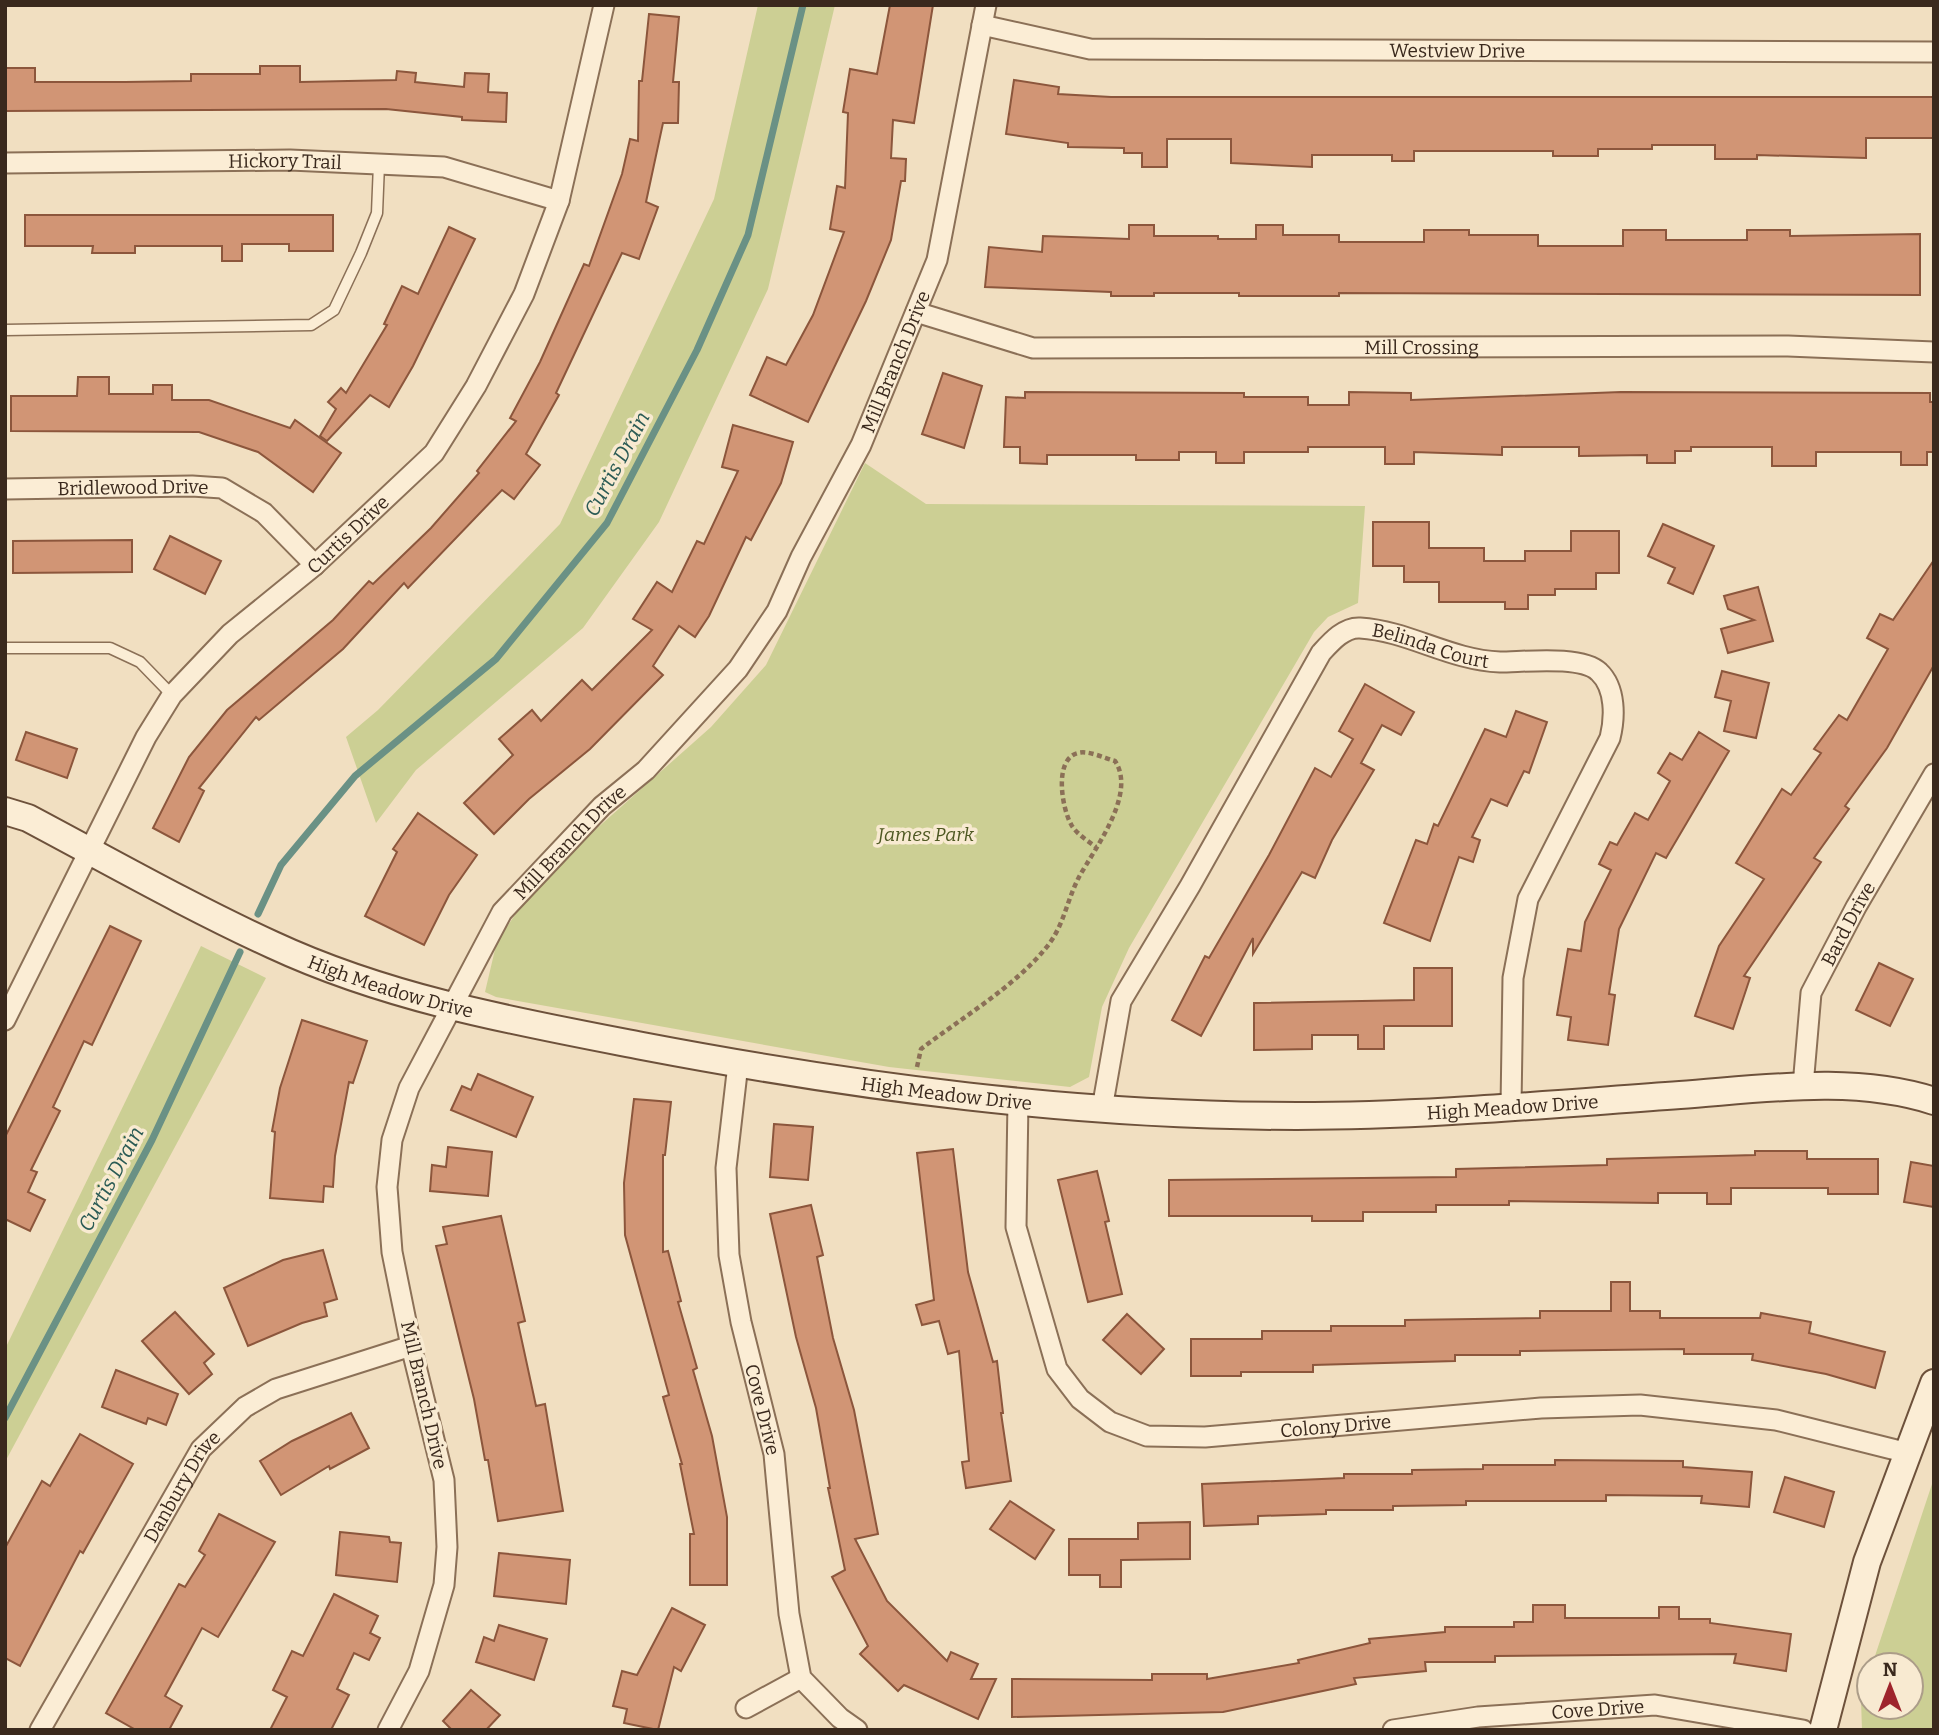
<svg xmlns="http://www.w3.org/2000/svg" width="1939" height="1735" font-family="Bitter,serif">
<rect width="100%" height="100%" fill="#f1dfc1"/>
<!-- green -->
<g fill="#cccf94">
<polygon points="758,5 835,5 768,289 659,522 583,628 416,770 376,823 346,737 378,710 560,524 714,199"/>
<polygon points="865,463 926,504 1365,506 1358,603 1328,617 1314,632 1129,948 1102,1007 1089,1077 1070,1087 889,1067 496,997 485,992 497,941 524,902 577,846 711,727 766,665"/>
<polygon points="201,946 266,978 5,1462 5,1349"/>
<polygon points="1934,1478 1934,1730 1862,1730 1861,1700 1869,1675 1869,1707 1911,1707 1911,1665 1872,1665"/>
</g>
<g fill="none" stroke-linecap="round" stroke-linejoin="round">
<!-- stream -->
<g stroke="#6a9185" stroke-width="7">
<polyline points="258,914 281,865 355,776 496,659 607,523 697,350 748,235 803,5"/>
<polyline points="5,1418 152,1140 240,952"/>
</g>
</g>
<!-- building -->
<g fill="#d19575" stroke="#8c563c" stroke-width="2">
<polygon points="890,5 933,5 914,123 893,120 891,158 906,159 905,181 901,181 891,240 866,301 808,422 750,395 767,357 786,365 813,315 844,232 830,229 837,186 845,188 848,113 843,112 850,69 877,74"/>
<polygon points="649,14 679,17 673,82 679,82 678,123 663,123 646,202 658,207 639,259 622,253 556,393 559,395 526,454 540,465 514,499 502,490 408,588 404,583 343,649 259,720 256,717 199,788 204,791 179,842 153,828 189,757 227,710 333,620 369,581 373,584 431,528 479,473 477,471 516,421 510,418 540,362 584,264 589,266 622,174 630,139 638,141 639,81 642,81"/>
<polygon points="260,66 300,66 300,82 396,80 397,71 416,73 415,82 464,87 465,73 489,74 488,92 507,93 506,122 462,120 462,117 386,109 5,111 5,68 35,68 35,82 125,82 191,81 191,74 260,74"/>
<polygon points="1014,80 1059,87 1058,94 1111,97 1934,97 1934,138 1866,138 1866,158 1757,155 1757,159 1715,159 1715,145 1652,145 1652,149 1598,149 1598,156 1553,156 1553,151 1414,151 1414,161 1392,161 1392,155 1312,155 1312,167 1231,163 1231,139 1167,139 1167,167 1142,167 1142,153 1124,153 1124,148 1068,147 1068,143 1006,134"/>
<polygon points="25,215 333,215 333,251 289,251 289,244 242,244 242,261 222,261 222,246 135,246 135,253 92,253 93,246 25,246"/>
<polygon points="1129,225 1154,225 1154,236 1218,236 1218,239 1256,239 1256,225 1283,225 1283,235 1339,235 1339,242 1424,242 1424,230 1469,230 1469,235 1538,235 1538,246 1623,246 1623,230 1666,230 1666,240 1747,240 1747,230 1790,230 1790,236 1920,234 1920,295 1339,293 1339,296 1239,296 1239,293 1154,293 1154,296 1111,296 1111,292 985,287 989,247 1042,252 1043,236 1129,239"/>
<polygon points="449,227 475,239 413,366 389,407 370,395 327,441 320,436 336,409 328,402 341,388 346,393 387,325 384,324 402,286 418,294"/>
<polygon points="943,373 982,386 964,448 922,434"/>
<polygon points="78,377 109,377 109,394 153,394 153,385 172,385 172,400 209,400 290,428 295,420 341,453 313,492 258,452 199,432 11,431 11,396 77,396"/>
<polygon points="1025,392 1244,393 1244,397 1308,397 1308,405 1349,405 1349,392 1411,393 1411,400 1621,392 1930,393 1930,402 1934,402 1934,452 1927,452 1927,465 1901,465 1901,452 1816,452 1816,466 1772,466 1772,447 1691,447 1691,451 1675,451 1675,463 1647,463 1647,455 1579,456 1579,447 1502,447 1502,455 1414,452 1414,464 1385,464 1385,447 1308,447 1308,452 1244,452 1244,463 1216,463 1216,452 1179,452 1179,460 1136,460 1136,455 1047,455 1047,464 1020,463 1020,447 1004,447 1006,397 1025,398"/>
<polygon points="733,425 793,442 781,483 751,540 746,537 709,616 695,637 679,626 653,666 663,675 590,749 529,799 494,834 464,803 513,755 499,739 532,710 541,721 582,680 592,690 652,630 633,619 657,582 672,592 697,541 704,544 738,471 722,467"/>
<polygon points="1373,522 1429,522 1429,548 1484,548 1484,561 1525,561 1525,551 1571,551 1571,531 1619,531 1619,573 1596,573 1596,589 1555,589 1555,595 1528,595 1528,609 1505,609 1505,602 1439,602 1439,582 1404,582 1404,566 1373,566"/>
<polygon points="1663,524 1714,546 1693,594 1668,583 1675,568 1648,556"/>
<polygon points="170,536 221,561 205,594 154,569"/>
<polygon points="132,540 132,572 13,573 13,541"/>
<polygon points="1934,560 1934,665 1929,674 1887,748 1845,806 1849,809 1814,858 1821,862 1744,976 1750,978 1733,1029 1695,1016 1719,946 1764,879 1736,863 1782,789 1791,795 1821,753 1814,749 1839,715 1847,720 1888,649 1867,638 1880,614 1893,620"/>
<polygon points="1758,587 1773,641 1728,653 1721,629 1754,620 1728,609 1724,596"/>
<polygon points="1722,671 1769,683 1756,738 1724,731 1731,701 1715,697"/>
<polygon points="1365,684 1414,712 1401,735 1382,725 1361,763 1374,770 1332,840 1315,878 1302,872 1253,954 1253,938 1201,1036 1172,1020 1205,956 1209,958 1269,855 1315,768 1331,777 1353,739 1339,731"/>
<polygon points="1516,711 1547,722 1529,773 1524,771 1507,806 1491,799 1472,837 1480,840 1473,862 1459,857 1430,941 1384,923 1416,840 1427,844 1434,824 1438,826 1485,729 1506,737"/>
<polygon points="26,732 77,749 67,778 16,760"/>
<polygon points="1699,732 1729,751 1666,858 1656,853 1619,929 1609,994 1615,995 1608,1045 1568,1040 1571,1017 1557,1015 1568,949 1581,951 1585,922 1611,870 1599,864 1610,842 1617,845 1635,813 1648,820 1670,781 1658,773 1670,753 1682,760"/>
<polygon points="418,813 477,855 449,895 424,945 365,916 397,852 393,849"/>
<polygon points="110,926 141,941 92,1045 84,1041 53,1107 60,1111 31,1170 37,1172 28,1192 45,1200 30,1231 5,1219 5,1137"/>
<polygon points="1879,963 1913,979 1890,1026 1856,1010"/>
<polygon points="1414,968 1452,968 1452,1026 1384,1026 1384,1049 1358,1049 1358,1035 1312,1035 1312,1049 1254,1050 1254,1003 1414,1000"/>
<polygon points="302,1020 367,1041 353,1083 349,1082 335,1156 333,1187 324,1186 323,1202 270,1198 275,1132 272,1131 280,1088"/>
<polygon points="478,1074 533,1097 516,1137 451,1110 462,1086 471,1090"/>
<polygon points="634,1099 671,1102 665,1155 663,1155 663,1252 668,1251 681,1301 678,1302 697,1368 693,1370 712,1436 727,1517 727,1585 690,1585 690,1534 694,1534 680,1464 682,1464 663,1397 669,1395 625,1235 624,1183"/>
<polygon points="774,1124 813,1127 808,1180 770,1177"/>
<polygon points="448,1147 492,1152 488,1196 430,1191 432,1165 446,1167"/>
<polygon points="953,1149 968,1272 993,1362 997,1361 1003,1413 1001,1413 1011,1481 966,1488 962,1462 969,1461 959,1351 948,1354 939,1321 922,1325 916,1305 934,1300 917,1153"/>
<polygon points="1755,1151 1807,1151 1807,1159 1878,1159 1878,1194 1828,1194 1828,1188 1731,1188 1731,1204 1707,1204 1707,1193 1658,1193 1658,1203 1509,1201 1509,1205 1436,1205 1436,1212 1363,1212 1363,1221 1312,1221 1312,1216 1169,1216 1169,1180 1456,1177 1456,1169 1607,1165 1607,1159 1755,1155"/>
<polygon points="1911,1162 1934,1166 1934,1207 1904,1202"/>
<polygon points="1097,1171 1109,1221 1105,1222 1122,1294 1088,1302 1058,1180"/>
<polygon points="811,1205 823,1255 817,1257 833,1338 854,1410 878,1534 855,1539 887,1601 947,1661 951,1652 978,1664 971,1679 996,1679 978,1719 904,1685 898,1691 860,1654 868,1646 832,1577 845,1570 828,1488 830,1488 816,1408 796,1337 770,1214"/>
<polygon points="501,1216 525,1321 518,1323 536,1406 545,1404 563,1511 498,1521 488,1460 485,1460 474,1399 436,1246 447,1244 443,1227"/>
<polygon points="323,1250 337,1299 324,1303 327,1316 302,1323 248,1346 224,1288 283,1260"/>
<polygon points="1611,1282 1630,1282 1630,1311 1660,1311 1660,1318 1760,1318 1761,1313 1811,1322 1809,1333 1885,1352 1875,1388 1826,1374 1752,1360 1753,1354 1684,1354 1684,1349 1520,1351 1520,1355 1455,1355 1455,1361 1313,1365 1313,1372 1241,1372 1241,1376 1191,1376 1191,1339 1262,1339 1262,1331 1331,1331 1331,1326 1405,1326 1405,1320 1540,1318 1540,1311 1611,1311"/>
<polygon points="175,1312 214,1354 204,1363 212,1374 189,1394 142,1341"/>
<polygon points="1127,1314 1164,1349 1141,1374 1103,1340"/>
<polygon points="116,1370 178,1394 166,1425 148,1418 146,1424 102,1407"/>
<polygon points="351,1413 369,1448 330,1469 329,1466 281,1495 260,1461 292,1441"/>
<polygon points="80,1434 133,1464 83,1553 80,1551 20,1666 5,1658 5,1548 42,1481 50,1486"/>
<polygon points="1555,1460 1683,1461 1683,1467 1752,1472 1749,1507 1701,1503 1702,1496 1606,1495 1606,1501 1466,1501 1466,1505 1393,1506 1393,1510 1326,1510 1326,1514 1258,1516 1258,1524 1204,1526 1202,1484 1344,1478 1344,1474 1412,1474 1412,1470 1483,1469 1483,1465 1555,1465"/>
<polygon points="1785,1477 1834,1492 1824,1527 1774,1512"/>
<polygon points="1010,1501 1054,1530 1035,1559 990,1529"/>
<polygon points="219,1514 275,1542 218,1637 202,1628 165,1696 182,1706 169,1730 136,1730 106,1713 179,1584 185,1587 205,1555 199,1551"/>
<polygon points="1190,1522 1190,1559 1121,1560 1121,1587 1100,1587 1100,1575 1069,1575 1069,1539 1138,1539 1138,1523"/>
<polygon points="340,1532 389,1537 390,1542 401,1543 397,1582 336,1575"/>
<polygon points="499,1553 570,1560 566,1604 494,1596"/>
<polygon points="334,1594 378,1616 370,1633 380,1638 369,1660 354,1653 337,1689 349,1695 331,1730 270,1730 287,1697 273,1690 292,1651 303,1656"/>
<polygon points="1533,1605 1565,1605 1565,1618 1659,1618 1659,1607 1679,1607 1679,1619 1710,1619 1710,1623 1791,1634 1786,1671 1734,1663 1736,1654 1495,1656 1495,1662 1425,1662 1426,1671 1354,1678 1356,1684 1223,1712 1012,1717 1012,1679 1152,1680 1152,1674 1207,1674 1207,1679 1299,1663 1298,1660 1370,1643 1369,1639 1445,1632 1445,1627 1514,1627 1514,1622 1533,1622"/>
<polygon points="672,1608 705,1625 681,1671 674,1667 658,1730 624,1723 627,1709 613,1706 622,1671 637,1675"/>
<polygon points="499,1625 547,1639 534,1680 476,1662 484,1637 494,1641"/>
<polygon points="471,1690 500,1715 486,1730 452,1730 443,1721"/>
</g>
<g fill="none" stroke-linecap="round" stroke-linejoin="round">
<defs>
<g id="lane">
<polyline points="5,330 311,325 334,310 361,253 377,213 379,164"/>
<polyline points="5,648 110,648 140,662 172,695"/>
</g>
<g id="street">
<path id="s1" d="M982,25L1090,49L1934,52"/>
<path id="s2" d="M5,163L290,160L444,167L559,201"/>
<path id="s3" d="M916,312L1033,348L1788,346L1934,352"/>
<path id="s4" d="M5,489L192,486L222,488L264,513L315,565"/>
<path id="s5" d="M5,1020L146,737L172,695L230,634L315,565L434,453L476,386L524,294L559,201L604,5"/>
<path id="s6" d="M738,1064L726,1168L729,1255L741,1322L774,1454L789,1614L801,1678L840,1718L857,1730"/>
<path id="s7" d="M1803,1086L1811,993L1856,907L1934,774"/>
<path id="s8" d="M1018,1101L1016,1227L1057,1369L1080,1399L1110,1422L1147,1436L1205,1437L1541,1408L1640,1405L1776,1420L1908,1453"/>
<path id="s9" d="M1102,1109L1121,1001L1190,886L1321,653C1331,642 1344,627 1360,628C1409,631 1449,660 1500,662C1523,662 1582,655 1599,672C1616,688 1615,718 1610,738L1528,899L1513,978L1511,1106"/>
<polyline points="746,1708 801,1678"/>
<path id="s10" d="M40,1730L201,1449L245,1407L276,1389L411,1346"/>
<path id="s11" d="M388,1730L419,1671L444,1585L447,1547L444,1480L411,1346L392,1252L387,1187L392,1140L409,1088L502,912L602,806L646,770L738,669L777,611L801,557L861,445L937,260L986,5"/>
<path id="s12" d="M1393,1730L1478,1717L1655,1705L1803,1730"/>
</g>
<g id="secondary">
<path id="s13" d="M5,811L28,818C109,861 190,907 273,945C389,999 518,1022 642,1046C857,1087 1077,1116 1297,1116C1424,1116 1553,1104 1680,1095C1763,1089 1853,1075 1934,1101"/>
<polyline points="1823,1730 1867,1562 1934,1383"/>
</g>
</defs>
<!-- lane casing -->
<use href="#lane" stroke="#8b7057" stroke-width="13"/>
<!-- street casing -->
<use href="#street" stroke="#8b7057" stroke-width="23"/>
<!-- secondary casing -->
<use href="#secondary" stroke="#6d513b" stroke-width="30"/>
<!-- path -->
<path stroke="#8b7057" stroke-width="4.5" stroke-dasharray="5 3.5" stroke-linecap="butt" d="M917,1067L921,1049C960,1019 1014,987 1045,949C1064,927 1066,902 1079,877C1095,848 1137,794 1115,761C1104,758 1088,750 1078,753C1053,759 1062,810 1072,826C1078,835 1088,841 1096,847"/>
<!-- lane -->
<use href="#lane" stroke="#fbedd5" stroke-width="10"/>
<!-- street -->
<use href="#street" stroke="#fbedd5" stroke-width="19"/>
<!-- secondary -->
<use href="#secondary" stroke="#fbedd5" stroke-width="26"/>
</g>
<g text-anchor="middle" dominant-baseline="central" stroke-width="7" stroke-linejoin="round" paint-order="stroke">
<!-- street labels -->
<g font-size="19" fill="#3a291d" stroke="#f8ead1">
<text stroke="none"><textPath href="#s1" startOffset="478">Westview Drive</textPath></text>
<text stroke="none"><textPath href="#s2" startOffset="280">Hickory Trail</textPath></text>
<text stroke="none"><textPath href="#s3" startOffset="511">Mill Crossing</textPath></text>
<text stroke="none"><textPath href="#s11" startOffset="1547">Mill Branch Drive</textPath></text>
<text stroke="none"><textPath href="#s4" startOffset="128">Bridlewood Drive</textPath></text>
<text stroke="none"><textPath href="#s5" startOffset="604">Curtis Drive</textPath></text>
<text stroke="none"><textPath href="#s9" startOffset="632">Belinda Court</textPath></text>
<text stroke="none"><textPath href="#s11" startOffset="959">Mill Branch Drive</textPath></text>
<text stroke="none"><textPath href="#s7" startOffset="172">Bard Drive</textPath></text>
<text stroke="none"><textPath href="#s13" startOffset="425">High Meadow Drive</textPath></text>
<text stroke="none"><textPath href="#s13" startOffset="992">High Meadow Drive</textPath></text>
<text stroke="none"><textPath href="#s13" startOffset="1559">High Meadow Drive</textPath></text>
<text transform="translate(424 1395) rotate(77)">Mill Branch Drive</text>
<text stroke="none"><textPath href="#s6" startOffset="350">Cove Drive</textPath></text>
<text stroke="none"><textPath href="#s8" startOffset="578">Colony Drive</textPath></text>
<text stroke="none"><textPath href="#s10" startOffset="282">Danbury Drive</textPath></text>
<text stroke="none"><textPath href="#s12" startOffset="206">Cove Drive</textPath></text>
</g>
<!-- park labels -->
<g font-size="19" font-style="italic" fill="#4e5822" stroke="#f8ead1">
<text x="926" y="834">James Park</text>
</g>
<!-- water labels -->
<g font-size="21" font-style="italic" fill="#2b5b55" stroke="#f8ead1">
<text transform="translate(617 464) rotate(-62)">Curtis Drain</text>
<text transform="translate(111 1179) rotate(-62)">Curtis Drain</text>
</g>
</g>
<!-- border -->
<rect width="1939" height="1735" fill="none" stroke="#3a291d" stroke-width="14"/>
<!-- north arrow -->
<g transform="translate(1890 1686)"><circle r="33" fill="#f8ead1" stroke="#ac9d89" stroke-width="2"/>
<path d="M0-5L12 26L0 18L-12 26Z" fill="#9e242c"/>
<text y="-10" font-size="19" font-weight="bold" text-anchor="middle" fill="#3a291d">N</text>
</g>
</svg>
